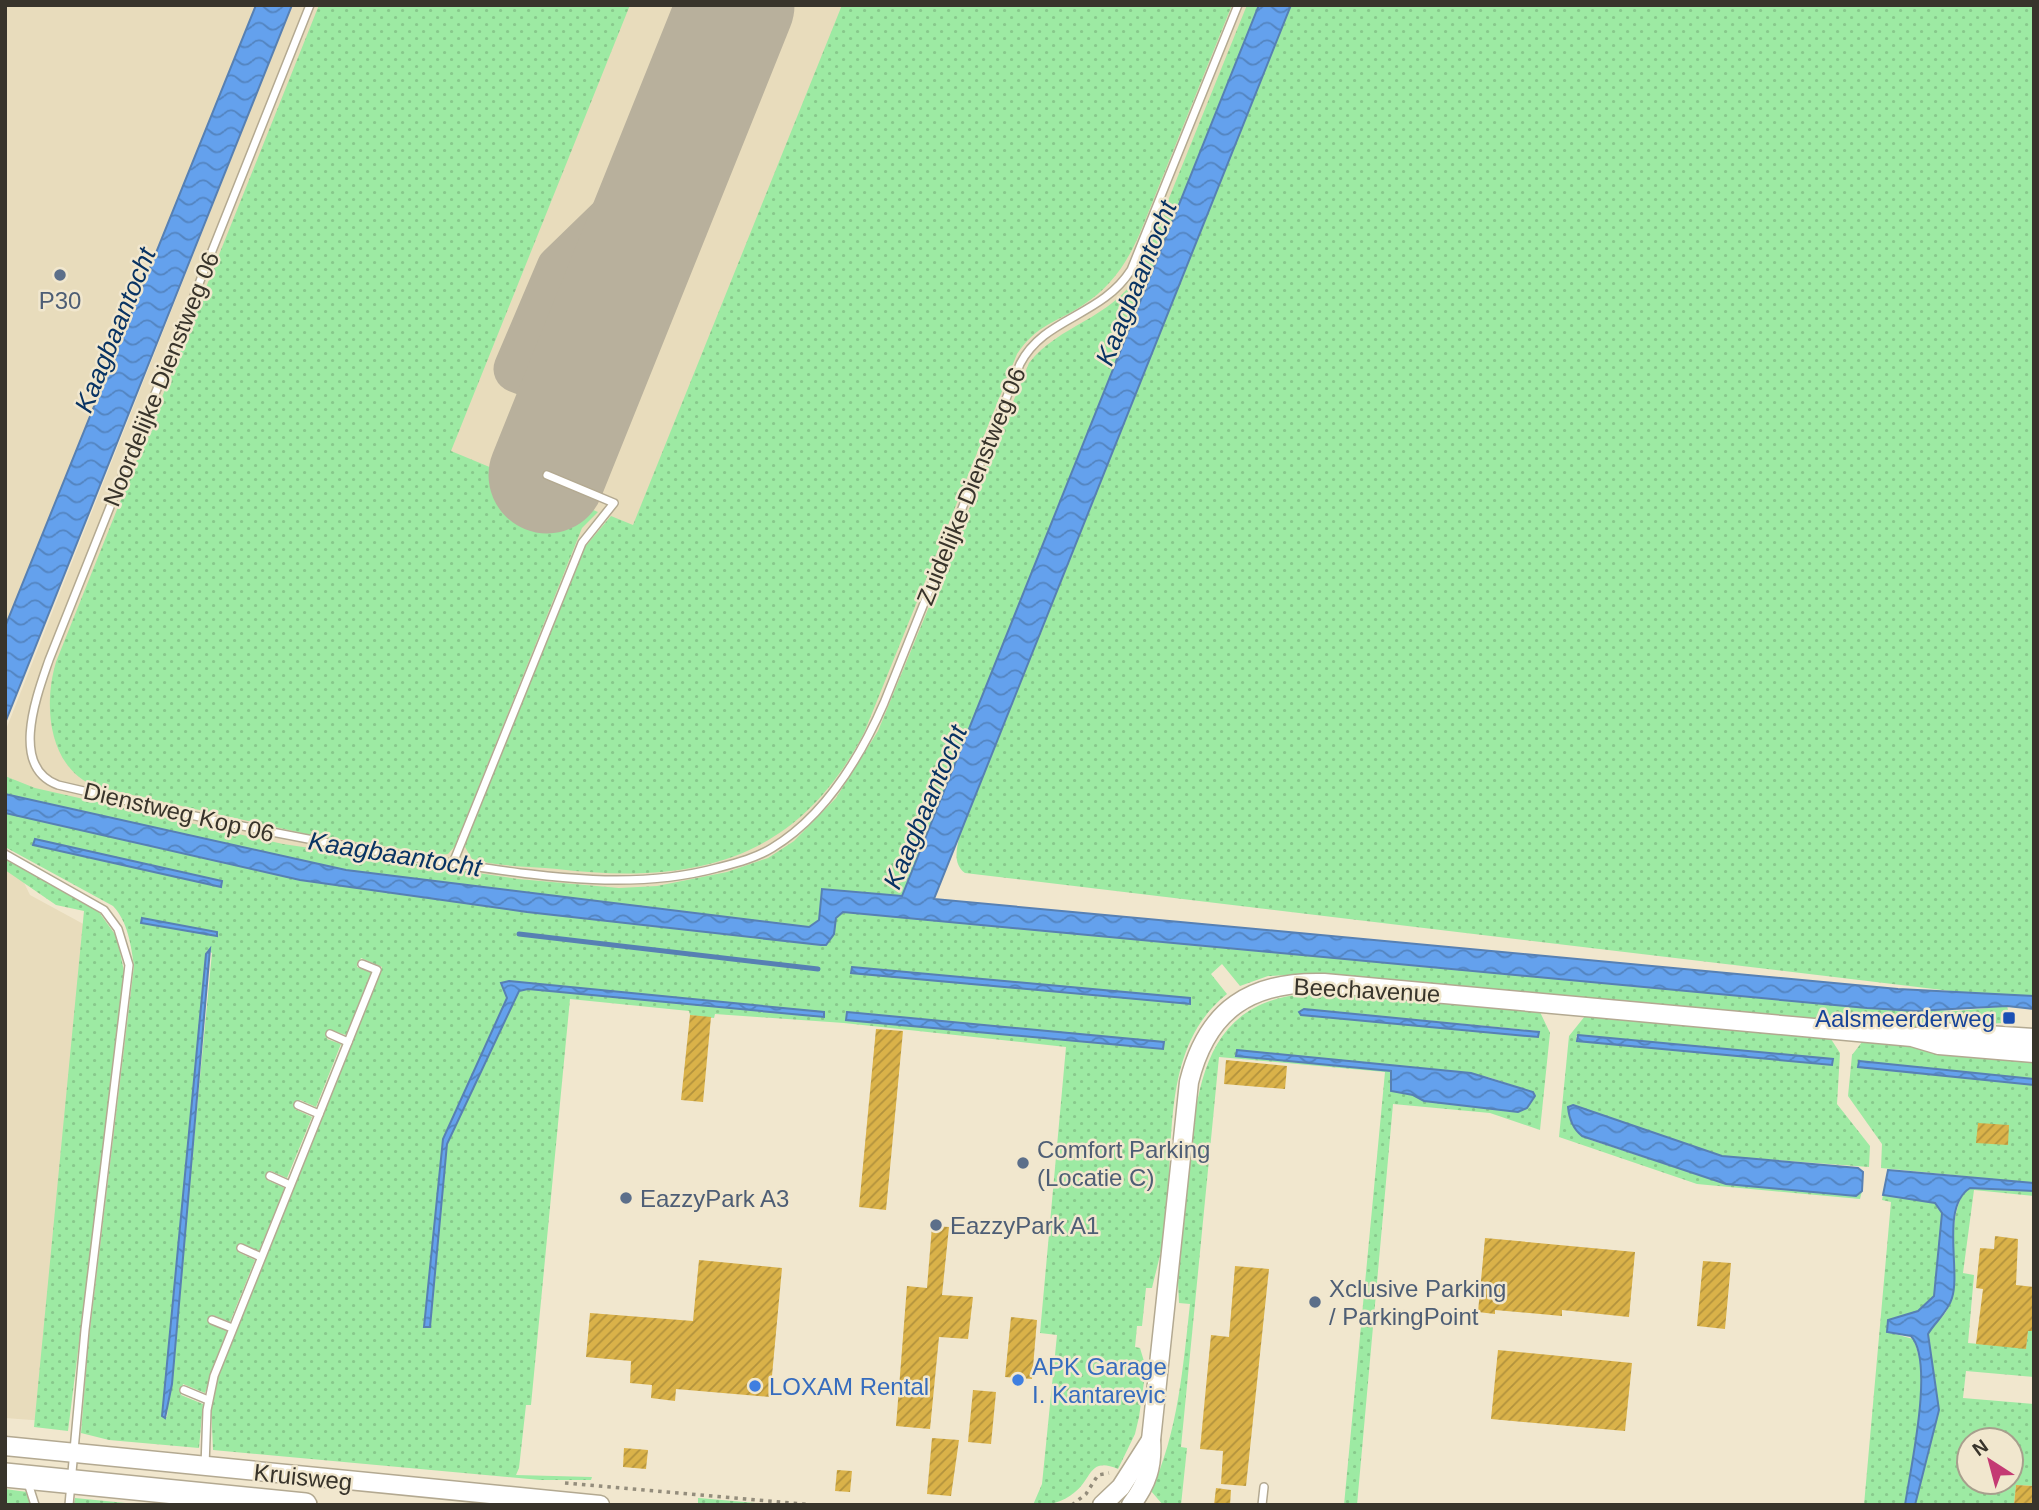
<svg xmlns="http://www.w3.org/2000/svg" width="2039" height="1510" font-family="Helvetica,sans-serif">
<defs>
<pattern id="grass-dots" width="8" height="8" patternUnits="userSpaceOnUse" patternTransform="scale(1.75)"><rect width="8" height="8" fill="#9deaa3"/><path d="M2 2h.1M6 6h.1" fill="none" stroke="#88c98c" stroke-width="1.8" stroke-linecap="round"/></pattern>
<pattern id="water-waves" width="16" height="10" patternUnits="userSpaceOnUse" patternTransform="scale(1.75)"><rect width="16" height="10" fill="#64a1ed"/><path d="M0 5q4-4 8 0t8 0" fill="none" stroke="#5384c0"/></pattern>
<pattern id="building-hatch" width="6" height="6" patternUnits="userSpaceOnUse" patternTransform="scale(1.75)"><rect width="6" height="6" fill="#dab249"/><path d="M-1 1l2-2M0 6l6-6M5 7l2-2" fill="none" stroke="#b2923d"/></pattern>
</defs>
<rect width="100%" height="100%" fill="#f1e7ce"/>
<!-- built -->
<g fill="#e8dcbc">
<polygon points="5,5 261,5 5,647"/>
<polygon points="292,5 1259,5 902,896 822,889 817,924 5,807 5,732"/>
<polygon points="5,844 30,895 87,926 46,1421 5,1418"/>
</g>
<!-- grass -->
<g fill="url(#grass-dots)" fill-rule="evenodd">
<path d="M319,5H630L451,451L598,512L582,528L455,846L448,854L441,855L311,835L97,787C48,769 43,705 56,662Z"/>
<path d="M842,5H1232L1140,233C1127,263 1111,287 1083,305C1056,323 1037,324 1017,354L864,733C797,862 693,885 557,869C529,866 498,867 472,859L465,847L466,839L584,548L611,516L633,525Z"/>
<path d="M1247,5H1259L902,896L822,889L819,920L809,927L346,870L5,794V776L35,788L283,844L518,879L619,888L657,886L727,872L768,858L794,841L836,798L878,731L1029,363C1060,324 1109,320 1138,275Z"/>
<path d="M1291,5H2034V1001L965,873C952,863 957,848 960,833Z"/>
<path d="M5,813L300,880L527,912L821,945H826L836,918L843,912L1867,1008L1957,1011L2007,1006L2010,1017H2004V1023L1906,1028L1321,973L1268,976L1240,986L1222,964L1211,974L1227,994C1156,1050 1177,1155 1164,1236C1161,1253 1156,1271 1152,1288H1146L1142,1326H1137L1135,1347L1140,1348L1146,1368L1139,1417L1135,1434L1118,1469C1089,1456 1092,1479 1075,1492C1062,1503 1049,1505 1033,1505L1042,1484L1057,1335L1040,1333L1066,1047L844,1023L715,1014L714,1018L690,1015L689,1011L570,999L531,1405H526L519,1468L516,1475L592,1477L591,1480H540L213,1450L211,1403L218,1372L382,967L361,958L357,967L372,973L346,1035L330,1030L327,1039L341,1044L316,1107L300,1100L295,1109L312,1117L287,1178L271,1171L267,1180L285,1188L259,1251L242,1244L238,1252L255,1260L230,1322L213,1315L209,1323L227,1331L205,1393L183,1384L181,1395L203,1404L199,1448L109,1440L81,1433L88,1345L134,966C131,945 128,922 113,906L5,847ZM33,845L222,881L221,887H220ZM142,918L217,932V936L141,923ZM207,950L212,953L167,1417L162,1416ZM852,967L1190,998V1004L852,973ZM509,981L824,1012V1016L528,989L519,991L447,1144L425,1327L443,1139L507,998L505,990ZM847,1012L1163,1042H1164L1163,1049L846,1020Z"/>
<polygon points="5,857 96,908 117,937 125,976 68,1431 34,1427 84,911 56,905 5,870"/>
<path d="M1305,994H1342L1540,1012L1550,1033L1540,1130L1490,1113L1393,1104L1357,1505H1344L1385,1072L1219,1057L1181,1447L1187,1448L1181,1505H1163L1151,1491C1178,1433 1183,1367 1190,1304L1179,1303L1178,1282C1182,1243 1185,1204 1189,1165C1197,1084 1206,1002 1305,994ZM1304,1009L1538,1031L1539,1032L1537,1037L1301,1015L1299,1012ZM1237,1050L1488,1077L1533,1092L1530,1104L1518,1112L1424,1101L1413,1095L1392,1091L1393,1075L1389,1071L1237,1056Z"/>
<path d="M1585,1016L1831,1039L1840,1053L1837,1104L1870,1146L1869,1167L1722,1156L1573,1105L1568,1107C1570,1123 1576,1133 1591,1140L1726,1184L1856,1196L1862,1191L1860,1199L1697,1184L1559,1137L1569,1036ZM1576,1036L1833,1059L1832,1064L1577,1041Z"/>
<polygon points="1862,1042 2034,1058 2034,1079 1859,1061 1858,1066 2034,1085 2034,1183 1881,1168 1882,1144 1848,1096 1852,1055"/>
<path d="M1975,1187L2034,1191V1196L1974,1190L1963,1273L1974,1275L1968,1343L2026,1348L2028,1331H2034V1377L1966,1371L1963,1398L2034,1404V1486L2016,1485L2014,1505H1915L1939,1410L1928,1334C1934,1324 1947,1315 1950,1303C1956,1280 1944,1191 1975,1187ZM1969,1440H2011V1482H1969Z"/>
<path d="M1883,1195L1935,1203L1942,1213L1934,1296L1918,1311L1888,1321V1332L1913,1339C1934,1384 1912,1457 1905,1505H1864L1891,1202L1882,1200Z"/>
<polygon points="5,1489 27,1492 30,1505 5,1505"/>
<polygon points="75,1498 146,1505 74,1505"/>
<polygon points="698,1498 699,1498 767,1504 698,1505"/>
</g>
<!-- water -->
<g fill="url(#water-waves)" stroke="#5780b3" stroke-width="2">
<polygon points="256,5 292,5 5,723 5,627"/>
<polygon points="1259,5 1291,5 934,899 1898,989 2034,996 2034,1009 2007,1006 1916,1011 1867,1008 843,912 836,918 834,934 826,945 821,945 527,912 300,880 5,813 5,794 346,870 809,927 819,920 822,889 902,896"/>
<polygon points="35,839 222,881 221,887 33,845"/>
<polygon points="142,918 217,932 217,936 141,923"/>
<polygon points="210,949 172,1384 165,1418 162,1416 206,954"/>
<polygon points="852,967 1190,998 1190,1004 851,973"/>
<polygon points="509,981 824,1012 824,1017 528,989 519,991 447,1144 430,1327 424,1327 443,1139 507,998 501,983"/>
<polygon points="1304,1009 1539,1032 1538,1037 1301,1015 1299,1012"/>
<polygon points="847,1012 1164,1042 1163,1049 846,1020"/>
<polygon points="1578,1035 1833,1059 1832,1065 1577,1041"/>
<polygon points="1237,1050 1471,1073 1533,1092 1535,1096 1527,1108 1518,1112 1424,1101 1413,1095 1391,1091 1391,1071 1236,1056"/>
<polygon points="1859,1061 2034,1079 2034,1085 1858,1067"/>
<path d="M1573,1105L1722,1156L1858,1168L1863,1172L1862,1191L1856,1196L1726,1184L1582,1136C1573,1129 1569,1118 1568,1107Z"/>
<path d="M1888,1170L2034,1183V1191L1970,1188C1940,1207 1961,1270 1952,1298C1948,1312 1935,1322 1928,1334L1939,1410L1915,1505H1905C1910,1470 1935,1362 1911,1336L1887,1332L1888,1320L1918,1311L1934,1296L1942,1213L1935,1203L1883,1195Z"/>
</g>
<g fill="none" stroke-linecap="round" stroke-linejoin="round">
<!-- stream -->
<polyline stroke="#5780b3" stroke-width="5" points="519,934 818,969"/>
<!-- taxiway -->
<polyline stroke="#b8b09c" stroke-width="47" points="580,393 517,369 560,268 662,169 684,133"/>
<!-- runway -->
<polyline stroke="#b8b09c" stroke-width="117" points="547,475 736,5"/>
</g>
<!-- building -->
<g fill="url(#building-hatch)">
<polygon points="690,1015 711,1017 703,1102 681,1100"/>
<polygon points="876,1029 903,1031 886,1210 859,1207"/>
<polygon points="1226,1060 1287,1066 1285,1089 1224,1084"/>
<polygon points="1978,1123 2009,1125 2008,1145 1976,1143"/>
<polygon points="932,1226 949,1227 942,1295 973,1297 968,1339 939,1337 930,1429 896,1426 907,1286 927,1288"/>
<polygon points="1995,1236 2018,1239 2016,1285 2034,1287 2034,1331 2028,1331 2026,1349 1976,1344 1983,1289 1976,1288 1980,1248 1994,1249"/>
<polygon points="1485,1238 1635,1252 1629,1317 1562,1310 1562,1316 1495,1310 1495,1314 1478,1312"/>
<polygon points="699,1260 782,1268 770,1397 676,1389 675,1401 651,1398 652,1385 630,1383 631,1361 586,1357 590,1313 693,1321"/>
<polygon points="1703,1261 1731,1263 1725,1329 1697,1326"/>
<polygon points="1235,1266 1269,1269 1246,1486 1221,1484 1223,1451 1200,1449 1211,1335 1229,1337"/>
<polygon points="1011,1317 1037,1320 1032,1379 1005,1377"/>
<polygon points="1498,1350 1632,1363 1625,1431 1491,1419"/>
<polygon points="973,1390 996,1392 991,1444 968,1442"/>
<polygon points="932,1438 959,1440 951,1496 927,1494"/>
<polygon points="624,1448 648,1450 646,1469 623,1467"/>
<polygon points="837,1470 852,1471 850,1492 835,1491"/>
<polygon points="2016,1485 2034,1486 2034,1505 2014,1505"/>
<polygon points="1216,1488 1231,1490 1230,1505 1214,1505"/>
</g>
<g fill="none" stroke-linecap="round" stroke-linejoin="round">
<defs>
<g id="service">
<path d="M310,5L49,660C37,695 9,767 58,785C186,815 314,843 444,862C535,875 627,892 717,868C736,863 756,858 772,848C825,816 860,758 884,703L1020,364C1044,317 1101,317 1131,270L1238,5"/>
<polyline points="5,854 104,910 118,929 129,965 85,1330 69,1505"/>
<polyline points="453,863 582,543 614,503 547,475"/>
<polyline points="330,1034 348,1042"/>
<polyline points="298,1105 319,1114"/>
<polyline points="270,1176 290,1185"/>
<polyline points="241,1248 261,1257"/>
<polyline points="212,1320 232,1328"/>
<polyline points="184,1390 208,1400"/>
<polyline points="205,1466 207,1410 214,1376 377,970 362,964"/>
<polyline points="28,1483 35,1505"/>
<polyline points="1262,1505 1264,1487"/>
</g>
<g id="tertiary">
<polyline points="1916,1037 1940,1032 2034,1038"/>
<polyline points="5,1446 600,1505"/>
<polyline points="1102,1505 1121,1487 1151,1440"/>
<path d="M1131,1505C1147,1484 1153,1466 1151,1440L1189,1082C1207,1009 1251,981 1324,983L1912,1037L1939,1045L2034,1053"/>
</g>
<polyline id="trunk" points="5,1475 305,1505"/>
</defs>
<!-- service casing -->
<use href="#service" stroke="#b3a991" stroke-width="10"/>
<!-- tertiary casing -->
<use href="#tertiary" stroke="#b3a991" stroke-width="21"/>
<!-- trunk casing -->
<use href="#trunk" stroke="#b3a991" stroke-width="26"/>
<!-- path -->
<g stroke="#948d7c" stroke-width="3.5" stroke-dasharray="3.5 5" stroke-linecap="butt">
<polyline points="565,1483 814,1505"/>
<polyline points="1072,1505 1086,1494 1098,1475 1109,1473"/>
</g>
<!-- service -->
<use href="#service" stroke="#fff" stroke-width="7"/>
<!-- tertiary -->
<use href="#tertiary" stroke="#fff" stroke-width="18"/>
<!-- trunk -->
<use href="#trunk" stroke="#fff" stroke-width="23"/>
</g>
<!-- markers -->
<g fill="#5c6f8a" stroke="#f1e7ce" stroke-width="2.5">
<circle cx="60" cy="275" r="7"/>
<circle cx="1023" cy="1163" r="7"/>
<circle cx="626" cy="1198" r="7"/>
<circle cx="936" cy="1225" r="7"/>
<circle cx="1315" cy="1302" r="7"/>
</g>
<rect fill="#1a4fb4" stroke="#f1e7ce" stroke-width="2.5" x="2002" y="1011" width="14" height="14" rx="3.5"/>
<g fill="#3f7fe0" stroke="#f1e7ce" stroke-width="2.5">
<circle cx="1018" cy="1380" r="7"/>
<circle cx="755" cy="1386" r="7"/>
</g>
<g text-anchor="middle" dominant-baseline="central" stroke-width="5" stroke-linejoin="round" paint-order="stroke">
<!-- service labels -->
<g font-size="24" fill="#4e5e75" stroke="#f1e7ce" text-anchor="start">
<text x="60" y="300" text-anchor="middle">P30</text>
<text x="1037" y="1149">Comfort Parking<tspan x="1037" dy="28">(Locatie C)</tspan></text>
<text x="640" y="1198">EazzyPark A3</text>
<text x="950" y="1225">EazzyPark A1</text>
<text x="1329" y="1288">Xclusive Parking<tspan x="1329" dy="28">/ ParkingPoint</tspan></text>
</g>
<!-- street labels -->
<g font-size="24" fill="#38342b" stroke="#f1e7ce">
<text transform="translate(161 379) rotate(-68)">Noordelijke Dienstweg 06</text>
<text transform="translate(971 486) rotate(-68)">Zuidelijke Dienstweg 06</text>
<text transform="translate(179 812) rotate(13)">Dienstweg Kop 06</text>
<text transform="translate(1367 990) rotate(3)">Beechavenue</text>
<text transform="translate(303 1477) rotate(6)">Kruisweg</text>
</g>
<!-- transit labels -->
<g font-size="24" fill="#164399" stroke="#f1e7ce" text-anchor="end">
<text x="1995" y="1018">Aalsmeerderweg</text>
</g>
<!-- shop labels -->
<g font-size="24" fill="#366cbe" stroke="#f1e7ce" text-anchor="start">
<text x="1032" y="1366">APK Garage<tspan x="1032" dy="28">I. Kantarevic</tspan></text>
<text x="769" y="1386">LOXAM Rental</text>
</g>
<!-- water labels -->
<g font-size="26" font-style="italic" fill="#083363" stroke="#f1e7ce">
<text transform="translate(1136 283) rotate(-68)">Kaagbaantocht</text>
<text transform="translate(115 330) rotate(-68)">Kaagbaantocht</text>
<text transform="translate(925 807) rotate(-67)">Kaagbaantocht</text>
<text transform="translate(395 854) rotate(9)">Kaagbaantocht</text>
</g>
</g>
<!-- border -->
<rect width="2039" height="1510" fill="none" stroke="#38342b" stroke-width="14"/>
<!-- north arrow -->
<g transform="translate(1990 1461) rotate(324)"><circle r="33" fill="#f1e7ce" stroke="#a79f8d" stroke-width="2"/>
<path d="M0-5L12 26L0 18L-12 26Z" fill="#c43a73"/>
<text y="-10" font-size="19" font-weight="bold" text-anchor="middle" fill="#38342b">N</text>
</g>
</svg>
